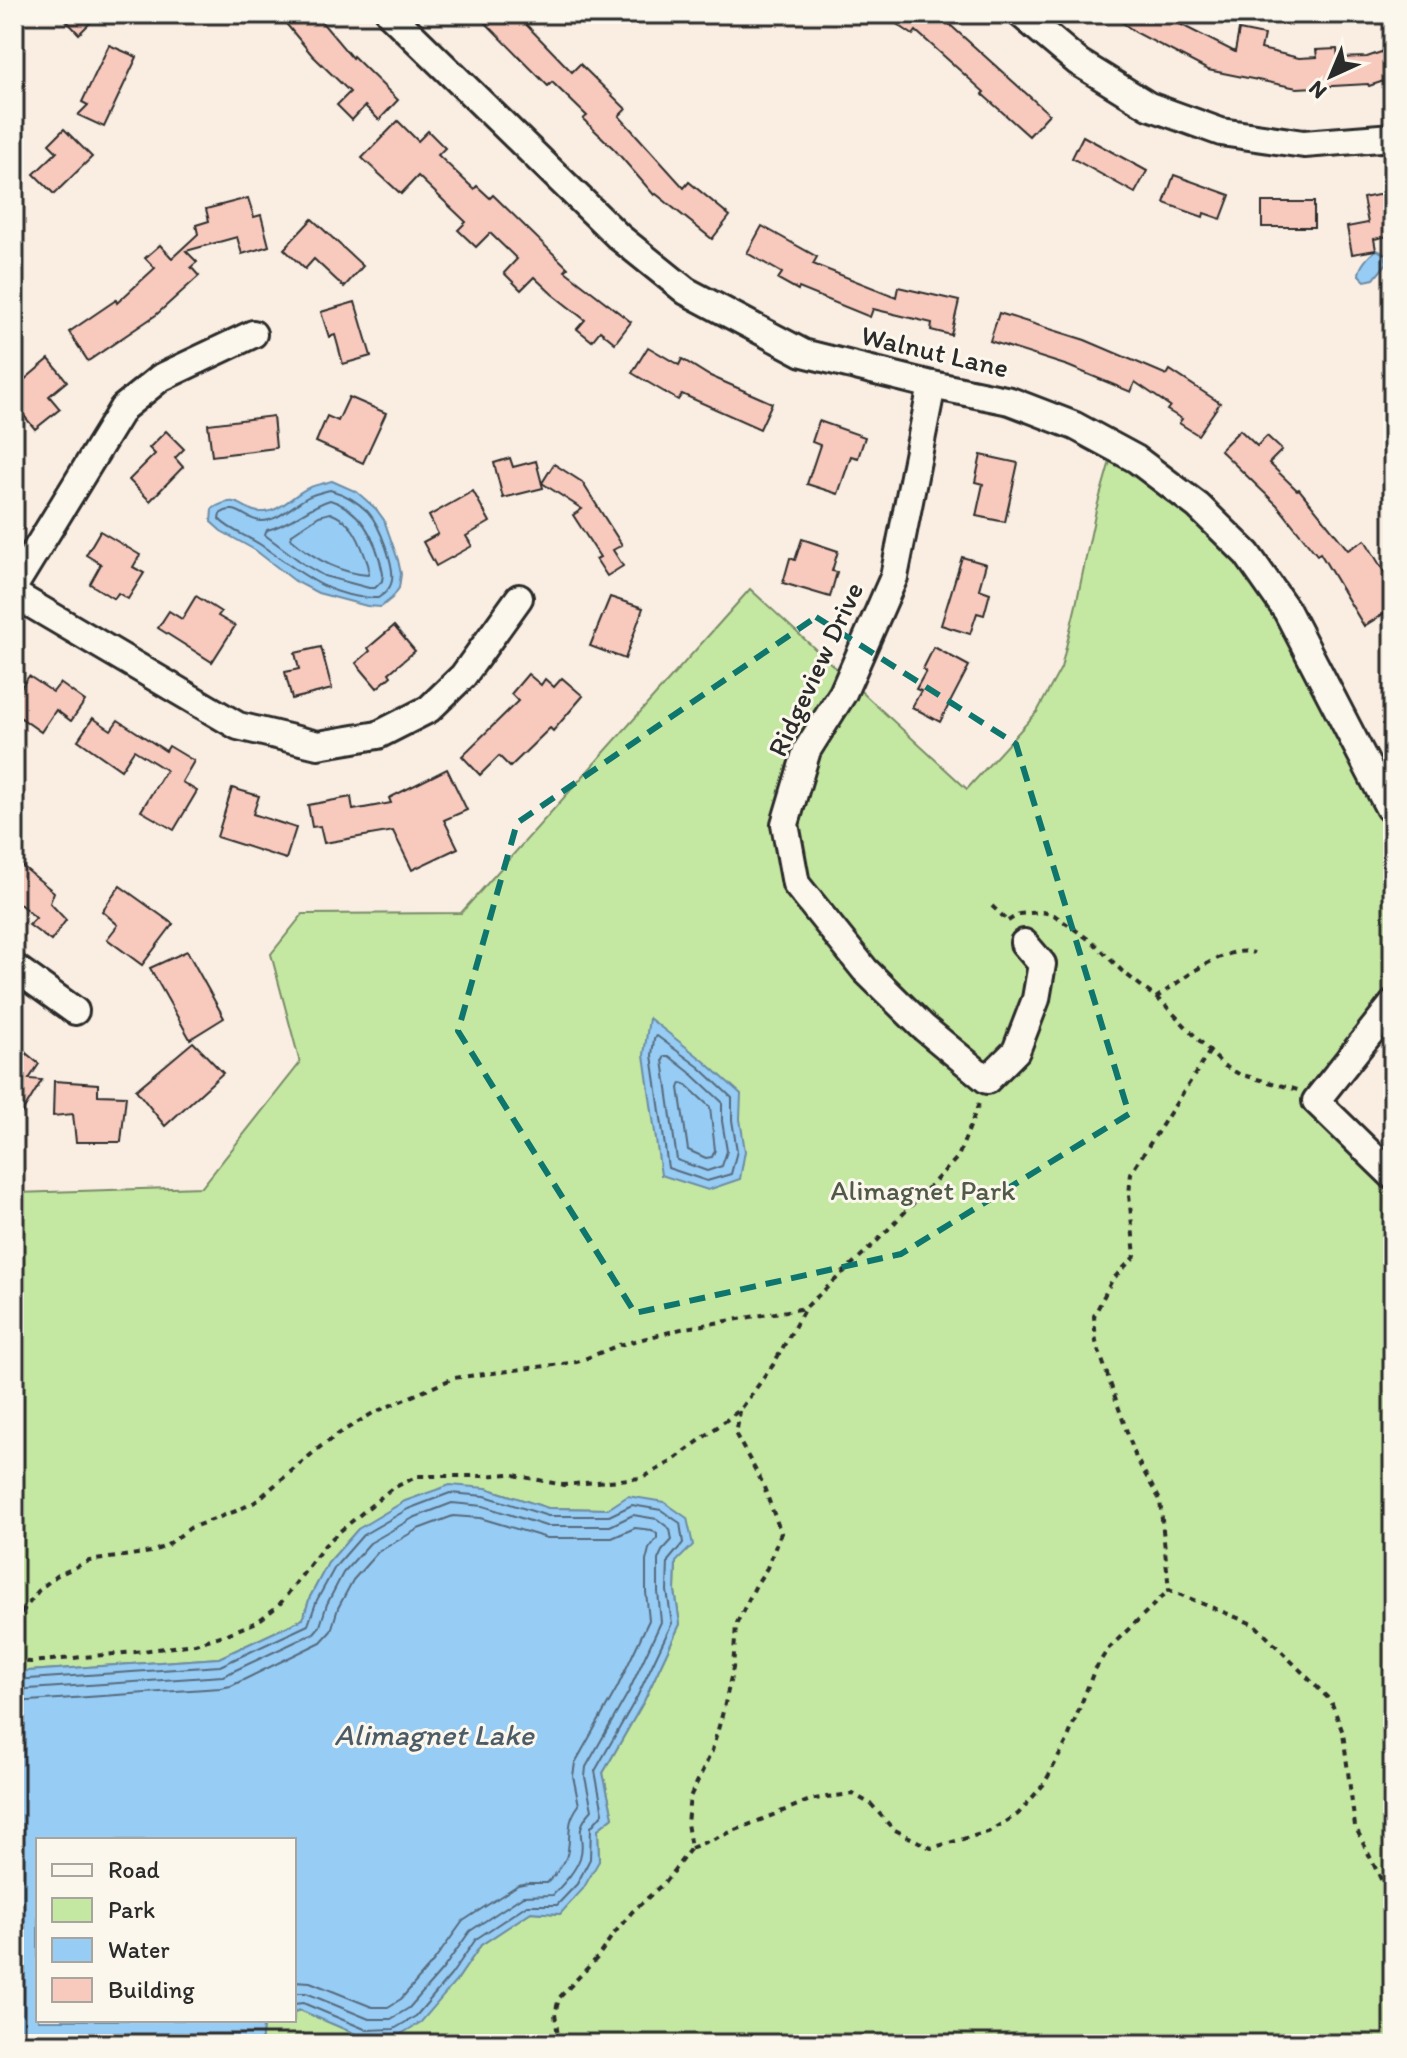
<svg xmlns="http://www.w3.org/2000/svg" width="1407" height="2058" font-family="Itim,sans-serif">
<rect width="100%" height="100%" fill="#faeee3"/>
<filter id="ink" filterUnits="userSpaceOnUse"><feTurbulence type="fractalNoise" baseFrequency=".0125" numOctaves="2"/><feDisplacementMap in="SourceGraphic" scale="16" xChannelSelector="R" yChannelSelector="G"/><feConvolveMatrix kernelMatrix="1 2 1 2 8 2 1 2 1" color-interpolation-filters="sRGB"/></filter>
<g filter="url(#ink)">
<!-- green -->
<polygon fill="#c4e8a2" stroke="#788a66" stroke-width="2" points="1114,447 1247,554 1393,811 1393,1004 1316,1101 1393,1176 1393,2044 261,2044 263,2026 277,2020 294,2020 294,2012 300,2010 365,2038 445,1992 457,1980 481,1945 505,1929 531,1912 560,1914 599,1861 598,1829 613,1817 603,1773 644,1701 680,1624 675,1591 676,1562 608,1509 548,1508 486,1488 358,1529 328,1563 310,1597 303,1619 219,1658 14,1672 14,1190 17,1193 202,1187 300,1063 271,954 303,914 461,913 750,589 967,789 1037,712 1061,668 1076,605 1096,510"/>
<!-- water -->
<g fill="#97ccf5" stroke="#6c8ca4" stroke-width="2">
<path d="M1377,250L1385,254L1387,263L1374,279L1365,281L1359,275C1359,266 1370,254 1377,250Z"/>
<path d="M332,481L357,492L376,509L384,520L398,560L401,574L399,588L392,598L381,607L367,606L318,593L295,581L255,550L221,531L211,522L212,509C241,490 242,514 264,512C281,511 293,495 308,488C315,485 324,483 332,481Z"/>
<polygon points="649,1018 704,1061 741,1094 740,1119 745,1151 740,1179 708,1190 661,1175 644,1055"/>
<polygon points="450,1485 486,1488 548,1508 608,1509 628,1496 664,1502 687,1518 693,1545 676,1562 675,1591 680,1624 644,1701 603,1773 613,1817 598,1829 599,1861 583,1889 560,1914 531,1912 481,1945 457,1980 421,2022 396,2037 365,2038 300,2010 294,2012 294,1840 38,1840 38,2020 277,2020 263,2026 261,2044 14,2044 14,1672 219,1658 303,1619 310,1597 328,1563 358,1529 405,1501"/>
</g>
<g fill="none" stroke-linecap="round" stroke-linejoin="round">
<!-- shore -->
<g stroke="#566b7c" stroke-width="2">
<path d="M330,490C345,494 357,501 368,512C379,524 397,569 391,584C389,590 383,595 378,598C331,600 297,570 261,545C248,536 230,531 219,519L220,514C236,502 245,520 261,521C278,521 292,506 306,498C313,494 322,492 330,490Z"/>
<path d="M330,500C363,510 377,542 383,574L382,581L375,588H369L324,576L305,565L265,535L267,530C290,525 307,507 330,500Z"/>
<path d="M330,513C351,521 358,536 365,556C368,564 370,567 368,575C339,573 313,558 291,539L292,534L319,516Z"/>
<polygon points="657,1036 699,1067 732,1098 732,1120 737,1151 731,1174 707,1181 668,1168 652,1055 654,1039"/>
<polygon points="665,1056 669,1056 693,1075 722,1102 722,1121 727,1151 722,1166 707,1171 677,1160 663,1060"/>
<polygon points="681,1083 685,1084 710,1107 715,1150 712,1157 706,1158 688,1150 679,1088"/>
<polyline points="14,1680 220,1666 308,1625 317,1600 335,1567 363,1535 408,1509 450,1493 485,1496 548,1516 609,1516 632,1505 661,1510 680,1523 683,1543 668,1561 667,1591 672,1623 637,1697 595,1771 603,1813 591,1827 590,1859 577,1884 557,1905 527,1905 476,1939 451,1975 416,2016 394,2029 367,2030 303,2003 294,2004"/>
<path d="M14,1690L223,1676L314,1633L320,1626L327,1604L343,1573L370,1543L413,1518L452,1503L483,1506L546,1526H610L633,1515L657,1519L670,1529L672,1540L662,1551L658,1560V1592L661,1622L628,1693L586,1767L585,1777L592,1810C571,1833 587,1836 580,1858C575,1872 563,1884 553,1895L523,1896L470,1931L443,1969L409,2008L391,2019H369L306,1993H294"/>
<path d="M14,1702L220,1688L231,1686L321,1642L331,1631L338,1608L353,1580L378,1552L418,1529L453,1516L480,1518L547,1538H612L635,1528L652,1530L657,1534V1538L649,1549L646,1561V1592L649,1620L617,1688L575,1763L573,1776L579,1805C566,1823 571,1830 568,1850C567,1862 556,1874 547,1883H528L518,1885L463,1921L434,1961L401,1999L388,2007H372L310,1982L294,1981"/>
</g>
</g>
<!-- building -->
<g fill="#f8cabd" stroke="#2b2b2b" stroke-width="2">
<polygon points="60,14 99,14 79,34"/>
<polygon points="278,14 315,14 352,58 353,56 398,100 379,120 365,106 352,120 337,105 350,92 312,55"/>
<polygon points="477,14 516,14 572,72 580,64 626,109 619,116 684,188 689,182 730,216 712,239 656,194 654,195 615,150 583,119 587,116 552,82 548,86"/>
<polygon points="882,14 938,14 1049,114 1029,136 982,94 984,92 916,31 913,35"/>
<polygon points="1111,14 1160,14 1235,52 1239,30 1264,35 1261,49 1299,58 1317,57 1316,50 1337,49 1338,58 1367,57 1393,48 1393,78 1369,86 1368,84 1297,88 1208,70 1135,32"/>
<polygon points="109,45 137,57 104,127 78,115 88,105 82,102"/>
<polygon points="398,121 418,141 428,131 445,148 438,155 474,189 477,186 490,198 493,195 568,268 565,271 631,322 615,343 600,331 592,341 577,329 585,320 552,294 534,277 521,290 504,273 517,259 490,233 476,247 458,230 466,222 418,176 401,194 362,158"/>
<polygon points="64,129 92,157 54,194 34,174 57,152 49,144"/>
<polygon points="1083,136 1147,171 1135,193 1072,158"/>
<polygon points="1174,175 1230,195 1221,219 1204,213 1203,217 1164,203"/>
<polygon points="1393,192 1393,235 1374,239 1376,250 1352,254 1347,227 1368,223 1363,198"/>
<polygon points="248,198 254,217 261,215 269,246 242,254 237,237 186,251 197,262 191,267 199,276 156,315 88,361 69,332 116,300 117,303 155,268 145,258 160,245 172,258 198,234 196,225 209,221 206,209"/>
<rect x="1262" y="202" width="52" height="25"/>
<polygon points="312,219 363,266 344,287 314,259 305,269 284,249"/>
<polygon points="762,226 817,257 813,264 896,297 898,287 959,301 951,335 931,330 932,323 873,309 870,317 799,288 798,290 778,279 782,273 747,253"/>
<polygon points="355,302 371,356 343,364 335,335 329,337 321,312"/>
<polygon points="999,313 1085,340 1167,375 1170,370 1220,403 1198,435 1179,423 1182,419 1167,410 1170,406 1135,382 1131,392 1068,366 990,341"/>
<polygon points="648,347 679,365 682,359 708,375 772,403 760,429 682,394 678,400 632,373"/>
<polygon points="49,359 67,381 49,396 60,409 35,429 14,404 14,368 24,380"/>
<polygon points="349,397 386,413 363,463 316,442 327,416 338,421"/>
<polygon points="273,416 276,448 212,456 208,424"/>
<polygon points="819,421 865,437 858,458 851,456 838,494 807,484 820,445 812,442"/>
<polygon points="1240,430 1257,446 1267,436 1282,450 1269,463 1297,490 1299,489 1348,550 1365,540 1393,587 1393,608 1364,626 1320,553 1317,555 1277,505 1220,450"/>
<polygon points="166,431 184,449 175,458 183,467 150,501 129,480 155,454 149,448"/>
<polygon points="981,455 1018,463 1005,522 976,516 983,484 975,482"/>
<polygon points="510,458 513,467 536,461 543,488 503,498 494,463"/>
<polygon points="554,464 582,482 622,545 613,550 623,566 607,576 596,559 600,557 573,515 582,509 542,483"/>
<polygon points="473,491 490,522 466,536 472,546 436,566 423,542 438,534 429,516"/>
<polygon points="100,531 140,555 133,567 144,573 128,599 118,593 114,599 90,584 101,564 86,555"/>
<polygon points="802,539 838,551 832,571 837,572 830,597 783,583 790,558 795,560"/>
<polygon points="962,557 986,564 979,589 990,593 984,615 977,613 970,634 941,625"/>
<polygon points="196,596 221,612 218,616 235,626 212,662 158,628 169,611 182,619"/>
<polygon points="610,597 643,608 625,659 590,646"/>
<polygon points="394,626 415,651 389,673 391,676 377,688 356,663 370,651 368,648"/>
<polygon points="321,647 332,689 292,699 285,672 299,669 295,653"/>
<polygon points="934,647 969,666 940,722 912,707 921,691 916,689 926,671 923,669"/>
<polygon points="528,674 541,685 545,679 554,687 562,678 583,696 553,731 550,728 510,767 499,756 480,775 462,756 518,701 511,694"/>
<polygon points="29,676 53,692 60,683 85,701 71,721 56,710 41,732 14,713 14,697"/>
<polygon points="93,718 111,730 118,720 166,751 169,746 194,761 182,782 197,791 174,830 141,811 166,770 134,750 121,770 78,740"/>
<polygon points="447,769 467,810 444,820 458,848 412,870 393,831 324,843 320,826 312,827 308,805 351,797 353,810 391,803 389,798"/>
<polygon points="232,788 259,796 253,814 296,828 286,859 217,837"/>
<polygon points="21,865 54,892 50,903 66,920 51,941 29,925 36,918 14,899 14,876"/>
<polygon points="120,886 173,924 142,965 107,939 118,925 102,911"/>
<polygon points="187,951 224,1018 190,1039 150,968"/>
<polygon points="193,1042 223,1073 165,1126 136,1090"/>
<polygon points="14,1043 39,1064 29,1079 42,1080 14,1126"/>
<polygon points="54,1081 98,1084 98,1095 126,1096 121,1142 76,1142 73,1114 53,1116"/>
</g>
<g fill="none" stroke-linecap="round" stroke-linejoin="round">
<defs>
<g id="minor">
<polyline points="390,14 619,237 686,291 803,353 932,385 1010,401 1075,426 1136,459 1198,506 1247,554 1287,611 1389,808 1393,811"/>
<polyline points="1021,14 1078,62 1149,106 1221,132 1304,144 1393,137"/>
<polyline points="932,385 894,577 843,693 807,750 785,824 796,884 865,970 923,1027 987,1080 1016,1051 1036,999 1042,964 1024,943"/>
<polyline points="14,586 123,408 160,378 253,334"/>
<polyline points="14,594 238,726 318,745 378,735 429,709 463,676 519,598"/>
<polyline points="14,967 75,1011"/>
<polyline points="1393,1004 1316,1101 1393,1176"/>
</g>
</defs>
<!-- minor casing -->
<use href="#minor" stroke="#2b2b2b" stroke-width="32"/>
<!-- path -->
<g stroke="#2b2b2b" stroke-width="4" stroke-dasharray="6 6" stroke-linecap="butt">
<polyline points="992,906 1009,922"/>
<polyline points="1008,921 1019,914 1042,912 1054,915 1094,943 1122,971 1164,1004 1223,1065 1239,1074 1298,1090"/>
<path d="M1156,998C1179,982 1226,943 1254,953"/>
<polyline points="1210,1051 1131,1173 1129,1195 1135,1256 1112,1280 1094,1316 1096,1342 1136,1458 1160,1500 1169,1590 1255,1625 1331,1701 1343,1733 1355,1826 1393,1904"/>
<polyline points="14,1623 39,1590 56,1576 89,1561 151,1552 166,1546 190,1528 236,1511 255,1502 320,1447 343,1431 373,1413 454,1378 577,1362 619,1345 685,1328 805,1308"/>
<polyline points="14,1661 31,1662 135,1652 195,1644 227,1634 257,1622 279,1605 325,1545 339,1532 391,1489 418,1476 482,1476 509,1474 563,1485 642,1478 671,1462 741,1409 773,1365 805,1308 877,1241 958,1157 980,1101"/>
<polyline points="691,1848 810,1800 826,1797 853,1794 871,1804 893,1829 931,1848 988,1832 1018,1814 1044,1784 1066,1743 1094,1671 1108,1649 1169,1590"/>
<polyline points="559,2044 555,2014 559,1998 597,1958 612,1936 632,1912 665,1882 691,1848 687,1823 690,1797 712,1751 724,1708 733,1668 736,1625 756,1585 767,1568 781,1533 762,1482 736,1435 740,1411"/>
</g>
<!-- minor -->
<use href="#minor" stroke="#fbf7ec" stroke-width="26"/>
</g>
</g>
<!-- marked area -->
<path fill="none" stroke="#0f766e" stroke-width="6" stroke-dasharray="16 10" stroke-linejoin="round" d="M816,617L1016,744L1129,1114L901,1254L635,1313L458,1031L517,823Z"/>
<g text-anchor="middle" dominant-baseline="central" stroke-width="6" stroke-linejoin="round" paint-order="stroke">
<!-- street labels -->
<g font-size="28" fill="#2b2b2b" stroke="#fbf7ec">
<text transform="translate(935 351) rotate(13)">Walnut Lane</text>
<text transform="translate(815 669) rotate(-65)">Ridgeview Drive</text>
</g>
<!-- park labels -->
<g font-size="28" fill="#515a49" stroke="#fbf7ec">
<text x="923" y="1190">Alimagnet Park</text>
</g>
<!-- water labels -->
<g font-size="30" font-style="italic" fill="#4b5b68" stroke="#fbf7ec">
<text x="434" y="1734">Alimagnet Lake</text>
</g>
</g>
<!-- margin -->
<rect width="1407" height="2058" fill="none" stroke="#fbf7ec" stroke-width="48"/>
<rect x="24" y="24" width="1359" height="2010" fill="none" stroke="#2b2b2b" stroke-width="3" filter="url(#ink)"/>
<!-- legend -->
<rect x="36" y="1838" width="260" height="184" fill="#fbf7ec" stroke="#a8a59f" stroke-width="2"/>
<rect x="52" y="1864" width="40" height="12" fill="#fbf7ec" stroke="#a8a59f" stroke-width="2"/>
<text x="108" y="1878" font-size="24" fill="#2b2b2b">Road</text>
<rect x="52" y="1898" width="40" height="24" fill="#c4e8a2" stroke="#a8a59f" stroke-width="2"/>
<text x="108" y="1918" font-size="24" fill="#2b2b2b">Park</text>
<rect x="52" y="1938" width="40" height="24" fill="#97ccf5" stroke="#a8a59f" stroke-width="2"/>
<text x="108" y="1958" font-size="24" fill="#2b2b2b">Water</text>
<rect x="52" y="1978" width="40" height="24" fill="#f8cabd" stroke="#a8a59f" stroke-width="2"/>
<text x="108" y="1998" font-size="24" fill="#2b2b2b">Building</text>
<!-- north arrow -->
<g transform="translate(1331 76) rotate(224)" stroke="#fbf7ec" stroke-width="6" paint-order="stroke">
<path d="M0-6L14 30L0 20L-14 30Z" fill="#2b2b2b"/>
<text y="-12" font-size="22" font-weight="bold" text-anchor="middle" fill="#2b2b2b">N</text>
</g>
</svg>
